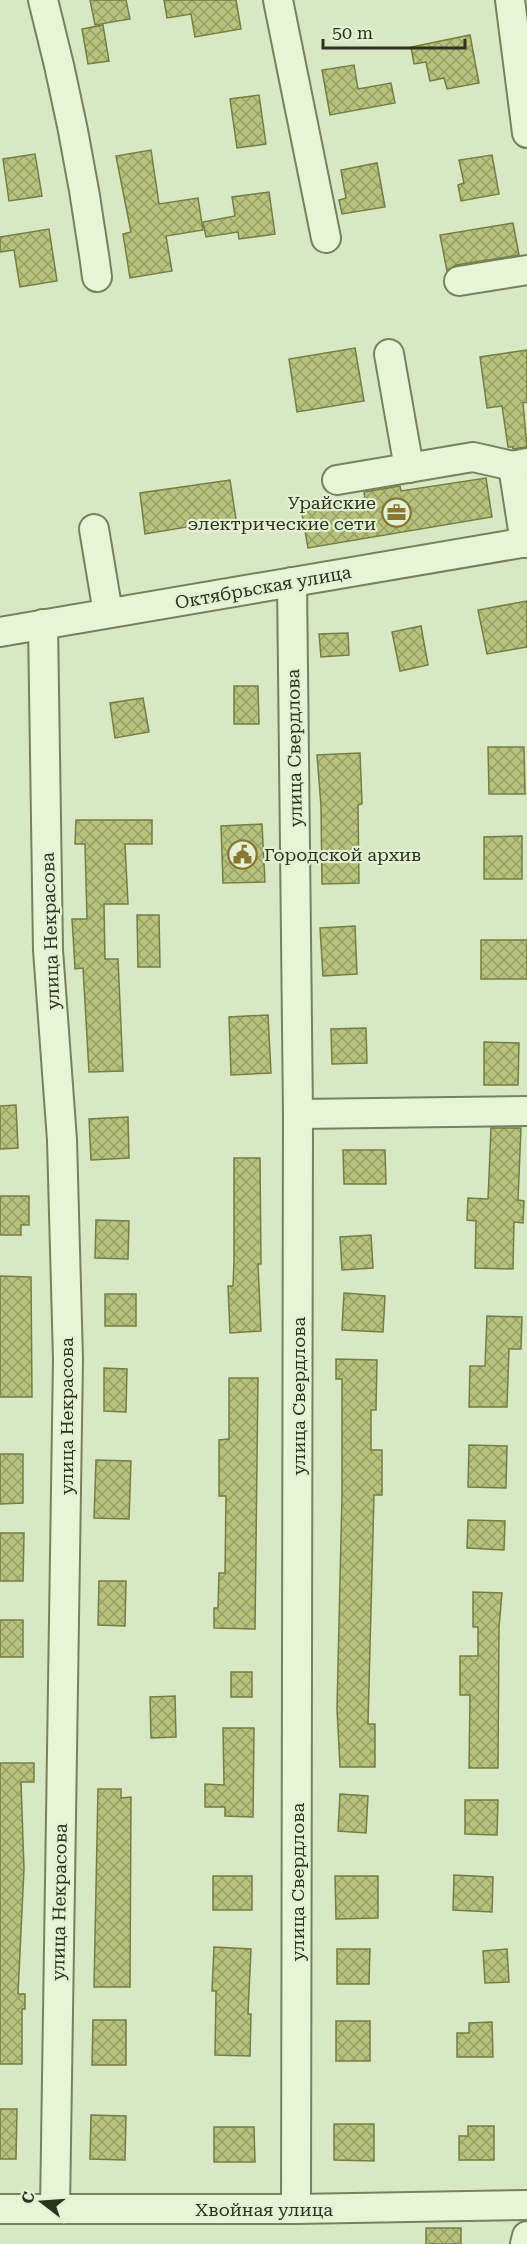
<svg xmlns="http://www.w3.org/2000/svg" width="527" height="2244" font-family="'Roboto Serif',serif">
<defs>
<pattern id="building-cross-hatch" width="8" height="8" patternUnits="userSpaceOnUse" patternTransform="scale(1.5)"><rect width="8" height="8" fill="#b7c37d"/><path d="M0 0l8 8M0 8l8-8" fill="none" stroke="#959f66"/></pattern>
</defs>
<rect width="100%" height="100%" fill="#d7e9c4"/>
<!-- building -->
<g fill="url(#building-cross-hatch)" stroke="#757e44" stroke-width="1.5">
<polygon points="90,0 126,0 130,19 95,25"/>
<polygon points="164,0 236,0 241,29 195,37 191,14 167,18"/>
<polygon points="103,25 109,61 88,64 82,29"/>
<polygon points="470,35 479,83 447,89 444,78 430,81 426,62 414,64 411,47"/>
<polygon points="354,65 358,89 391,83 395,103 330,115 322,70"/>
<polygon points="259,95 266,144 237,148 230,99"/>
<polygon points="151,150 159,204 198,198 203,230 166,236 172,271 130,278 123,234 131,232 116,156"/>
<polygon points="35,154 42,196 9,201 3,159"/>
<polygon points="492,155 499,194 461,201 458,185 464,183 459,160"/>
<polygon points="377,163 385,207 342,214 339,200 346,198 341,170"/>
<polygon points="269,192 275,234 239,239 238,232 206,237 203,222 235,216 232,197"/>
<polygon points="513,223 519,255 456,265 447,271 440,235"/>
<polygon points="49,229 57,281 20,287 14,250 0,252 0,237"/>
<polygon points="355,348 364,401 297,412 289,359"/>
<polygon points="527,350 527,402 523,403 527,447 513,449 513,447 508,447 502,406 487,408 480,357"/>
<polygon points="486,478 492,517 308,548 301,508 365,498 364,492 400,486 401,491"/>
<polygon points="230,480 236,519 145,534 140,493"/>
<polygon points="527,601 527,647 487,654 478,610"/>
<polygon points="421,626 428,665 400,671 392,632"/>
<polygon points="348,633 349,655 321,657 319,634"/>
<polygon points="234,686 258,686 259,724 234,724"/>
<polygon points="143,698 149,732 115,738 110,703"/>
<polygon points="488,747 524,747 525,794 489,794"/>
<polygon points="360,753 362,804 358,805 359,883 322,884 321,806 317,755"/>
<polygon points="76,820 152,820 152,844 125,844 128,904 104,904 105,959 118,959 123,1071 89,1072 83,968 75,969 73,935 72,919 87,919 85,844 75,844"/>
<polygon points="262,824 265,882 223,883 221,826"/>
<polygon points="522,836 522,879 484,879 484,837"/>
<polygon points="137,915 159,915 160,967 138,967"/>
<polygon points="355,926 357,974 323,976 320,928"/>
<rect x="481" y="940" width="46" height="39"/>
<polygon points="268,1015 271,1073 231,1075 229,1017"/>
<polygon points="366,1028 367,1063 332,1064 331,1029"/>
<polygon points="484,1042 519,1043 518,1085 484,1085"/>
<polygon points="16,1105 18,1148 0,1149 0,1106"/>
<polygon points="128,1117 129,1158 91,1160 89,1119"/>
<polygon points="491,1128 521,1128 518,1200 524,1201 523,1223 514,1222 513,1269 475,1268 476,1221 467,1220 468,1198 488,1199"/>
<polygon points="343,1150 385,1150 386,1184 344,1184"/>
<polygon points="234,1158 260,1158 261,1264 258,1264 261,1331 230,1333 228,1286 233,1286 234,1261"/>
<polygon points="0,1196 29,1196 29,1225 21,1225 21,1235 0,1235"/>
<polygon points="96,1220 129,1221 128,1259 95,1258"/>
<polygon points="371,1235 373,1268 342,1270 340,1237"/>
<polygon points="0,1276 31,1277 32,1397 0,1397"/>
<polygon points="344,1293 385,1296 383,1332 342,1330"/>
<rect x="105" y="1294" width="31" height="32"/>
<polygon points="487,1316 522,1317 521,1349 509,1349 507,1407 469,1407 470,1366 485,1366"/>
<polygon points="336,1359 377,1360 376,1410 371,1410 371,1450 382,1450 382,1495 374,1495 368,1724 375,1724 375,1767 340,1767 337,1709 342,1495 342,1379 336,1379"/>
<polygon points="104,1368 127,1369 126,1412 104,1411"/>
<polygon points="229,1378 258,1378 255,1629 214,1628 214,1608 218,1608 219,1573 225,1573 226,1496 219,1496 219,1440 229,1439"/>
<polygon points="469,1445 507,1446 506,1488 468,1487"/>
<polygon points="0,1454 23,1454 23,1503 0,1504"/>
<polygon points="96,1460 131,1461 129,1519 94,1518"/>
<polygon points="468,1520 505,1521 504,1550 467,1548"/>
<polygon points="0,1533 24,1533 23,1581 0,1581"/>
<polygon points="99,1581 126,1581 125,1626 98,1625"/>
<polygon points="473,1592 502,1593 499,1627 498,1768 469,1768 470,1695 460,1695 460,1656 478,1656 478,1627 473,1627"/>
<rect x="0" y="1620" width="23" height="37"/>
<rect x="231" y="1672" width="21" height="25"/>
<polygon points="175,1696 176,1737 151,1738 150,1697"/>
<polygon points="223,1728 254,1728 253,1817 225,1816 225,1807 205,1807 205,1784 224,1785"/>
<polygon points="0,1763 34,1763 34,1782 21,1782 24,1869 18,1994 25,1994 25,2009 22,2009 22,2064 0,2064"/>
<polygon points="98,1789 121,1789 121,1798 131,1797 130,1987 94,1987"/>
<polygon points="340,1794 368,1796 366,1833 338,1831"/>
<polygon points="465,1800 498,1800 497,1835 465,1834"/>
<polygon points="454,1875 493,1877 492,1912 453,1910"/>
<rect x="213" y="1876" width="39" height="34"/>
<polygon points="335,1876 378,1876 378,1918 336,1919"/>
<polygon points="214,1947 251,1949 248,2014 251,2014 250,2056 215,2055 216,1991 212,1991"/>
<polygon points="337,1949 370,1949 369,1984 337,1984"/>
<polygon points="507,1949 509,1982 485,1983 483,1951"/>
<polygon points="93,2020 126,2020 126,2065 92,2065"/>
<rect x="336" y="2021" width="34" height="40"/>
<polygon points="492,2022 493,2057 457,2057 457,2033 469,2033 469,2023"/>
<polygon points="0,2109 17,2109 16,2159 0,2159"/>
<polygon points="91,2115 126,2116 125,2160 90,2159"/>
<polygon points="334,2124 374,2124 374,2161 334,2160"/>
<polygon points="468,2126 494,2126 494,2160 459,2160 459,2136 468,2136"/>
<polygon points="214,2127 254,2127 255,2162 214,2162"/>
<rect x="426" y="2228" width="35" height="16"/>
</g>
<g fill="none" stroke-linecap="round" stroke-linejoin="round">
<defs>
<g id="minor">
<path d="M43,0C67,92 85,184 97,277"/>
<polyline points="278,0 326,238"/>
<polyline points="510,0 527,133"/>
<polyline points="459,281 527,270"/>
<polyline points="389,354 409,468"/>
<polyline points="337,480 473,457 513,466"/>
<polyline points="94,529 108,613"/>
<polyline points="525,543 513,466 527,463"/>
<polyline points="292,582 298,1114 296,2209"/>
<polyline points="43,624 48,950 62,1140 68,1359 55,2209"/>
<polyline points="0,632 527,542"/>
<polyline points="298,1114 527,1111"/>
<polyline points="0,2209 296,2209 527,2205"/>
<polyline points="525,2244 527,2236"/>
</g>
</defs>
<!-- minor casing -->
<use href="#minor" stroke="#76825c" stroke-width="32"/>
<!-- minor -->
<use href="#minor" stroke="#e6f5d6" stroke-width="28"/>
</g>
<!-- icons -->
<defs>
<symbol id="office-ring" viewBox="-11 -11 22 22"><circle r="9.5" fill="#e2f1d2" stroke="#8a7532" stroke-width="1.5"/><path d="M-6-3h4V-5.5h4V-3h4V5H-6ZM-1-4.5V-3h2v-1.5ZM-6 0V1H6V0Z" fill="#8a7532"/></symbol>
<symbol id="civic-ring" viewBox="-11 -11 22 22"><circle r="9.5" fill="#e2f1d2" stroke="#8a7532" stroke-width="1.5"/><path d="M-.6-6.5H3V-4.5H.6V-3L4-1V1h2V6H-6V1h2V-1L-.6-3ZM-1.2 2.5V6h2.4V2.5Z" fill="#8a7532"/></symbol>
</defs>
<g fill-rule="evenodd">
<use href="#office-ring" x="380" y="496" width="33" height="33"/>
<use href="#civic-ring" x="226" y="838" width="33" height="33"/>
</g>
<g text-anchor="middle" dominant-baseline="central" stroke-width="4.5" stroke-linejoin="round" paint-order="stroke">
<!-- poi labels -->
<g font-size="18" fill="#2e331f" stroke="#e2f1d2" text-anchor="end">
<text x="376" y="502">Урайские<tspan x="376" dy="21">электрические сети</tspan></text>
<text x="264" y="854" text-anchor="start">Городской архив</text>
</g>
<!-- street labels -->
<g font-size="18" fill="#2e331f" stroke="#e2f1d2">
<text transform="translate(263 587) rotate(-10)">Октябрьская улица</text>
<text transform="translate(294 748) rotate(-91)">улица Свердлова</text>
<text transform="translate(50 931) rotate(-92)">улица Некрасова</text>
<text transform="translate(298 1396) rotate(-90)">улица Свердлова</text>
<text transform="translate(66 1416) rotate(-90)">улица Некрасова</text>
<text transform="translate(297 1882) rotate(-90)">улица Свердлова</text>
<text transform="translate(59 1902) rotate(-89)">улица Некрасова</text>
<text x="264" y="2209">Хвойная улица</text>
</g>
</g>
<!-- north arrow -->
<g transform="translate(42 2202) rotate(287)" stroke="#e2f1d2" stroke-width="4.5" paint-order="stroke">
<path d="M0-4.5L10 22L0 15L-10 22Z" fill="#2e331f"/>
<text y="-9" font-size="16" font-weight="bold" text-anchor="middle" fill="#2e331f">С</text>
</g>
<!-- scale -->
<path d="M323 39v9h142v-9" fill="none" stroke="#2e331f" stroke-width="3"/>
<text x="332" y="39" font-size="18" fill="#2e331f" stroke="#e2f1d2" stroke-width="4.5" paint-order="stroke">50 m</text>
</svg>
